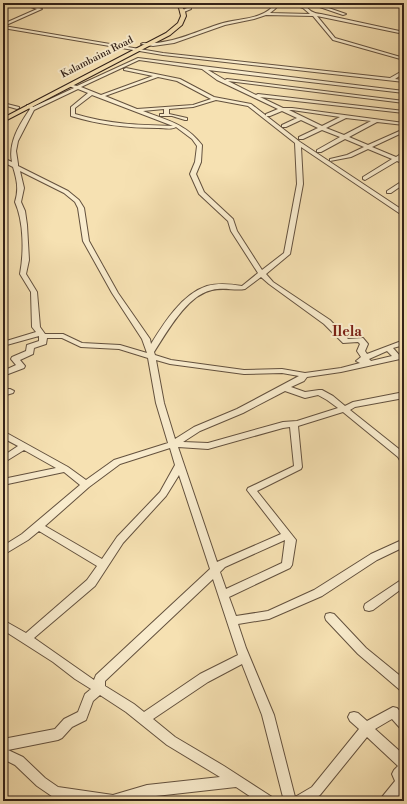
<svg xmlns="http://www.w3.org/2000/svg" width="407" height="804" font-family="'Libre Bodoni',serif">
<rect width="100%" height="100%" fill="#f6e1b2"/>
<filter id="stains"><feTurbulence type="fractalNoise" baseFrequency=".005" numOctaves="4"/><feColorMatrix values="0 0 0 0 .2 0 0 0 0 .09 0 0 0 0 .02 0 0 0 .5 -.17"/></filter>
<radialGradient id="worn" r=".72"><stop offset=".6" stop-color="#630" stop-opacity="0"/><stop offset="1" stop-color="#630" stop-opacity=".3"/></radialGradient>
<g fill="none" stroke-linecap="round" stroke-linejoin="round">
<defs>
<g id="minor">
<polygon points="19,3 25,3 42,9 4,26 163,53 390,78 404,70 404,73 395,79 404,80 404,82 163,55 3,28 3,24 37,9"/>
<polygon points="184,3 190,4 191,9 184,12 183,10 187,8 187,5"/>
<path d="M276,3H280L275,9L270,13L310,14L303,8L289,3L302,5L301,3H305C307,10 314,14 321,14L404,32V34L317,16L335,38L404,58V60L333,40L313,16L266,15L254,19L225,25L174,43L153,46L141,44L143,43C172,45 196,31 223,23C241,18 263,20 276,3Z"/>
<polygon points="308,3 314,3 346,14 343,15"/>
<path d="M138,58L404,91V93L208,70L225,80L227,79L404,101V103L228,81L256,95L258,94L404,111V113L260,97L283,108H292L404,123V125L377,122L349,137L368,145L404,129V132L372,147L396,157L404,152V156L400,159L404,160V164L397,161L365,180L363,179V177L392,159L368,149L351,157L330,161V159L347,155L364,147L345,139L321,152H317V150L340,137L322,130L303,139H299V137L318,128L301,120L286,127H282V125L297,118L282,111L270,116H266V114L278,109L217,80L202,69L139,60L81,87L101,95L153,76L124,70V69L126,68L180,79L214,97L251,104L300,142L404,211V216L402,215L301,147L303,184L290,254L266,274L273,282L330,320L348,339L363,338L368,344L365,351L367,354L404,340V345L393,348L401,357L400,359L341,372L307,377L304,381L291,387L305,392L319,390H322L333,396L345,406L353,402L404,392V398L355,407L350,410L404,453V463L401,462L398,457L343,412L298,426L302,467L301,469L257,491L296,540L292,565L290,568L229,597L236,616L268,611L314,590L371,554L404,539V547L377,560L322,596L269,619L238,624L246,648L274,715L295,797L312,787L359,729L350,721L348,717L350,713L354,712L358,713L367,721L393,707L397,708L404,716V729L400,728L392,719L375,729L404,755V790L394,801H380L382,797L395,781L392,774L394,770L398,766L367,737L320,795L311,801H284L262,715L242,664L208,682L153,719L175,737L224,766L272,797L274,801H257L236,787L147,797L134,801H69L56,799L37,786L15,765L3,759V739L55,729L64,719L78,712L85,694L91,689L75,679L53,662L3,630V620L26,633L87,580L97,566L39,531L28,540L3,555V546L22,534L80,485L64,472L3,485V479L56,468L24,450L3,463V456L18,446L3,438V431L68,467L86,480L114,460L168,443L156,403L148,358L119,349L81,347L62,338H47L46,344L34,348L33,354L20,360L25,366L24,368L3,376V371L16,365L11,359L12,357L26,351L27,345L39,341V336L3,346V342L36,332L32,327L31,292L20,274C24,253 24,222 15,202C19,189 17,180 13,167L3,162V158L12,162C8,143 19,125 30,109L27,106V105H31L33,107L74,88L69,86V84L77,86ZM158,77L177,81L211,99L193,105L137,109L105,96ZM78,89L88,93L71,107V116C100,125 129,128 158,128C164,128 172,130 176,127L192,139L197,146L195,162L190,174L199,194L228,221L231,231L258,273L242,286C230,284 218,283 207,286C182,294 164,323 151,344L150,339L118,293L89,241L84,208L79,200L68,191L18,166V164L16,151L18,141L34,110ZM92,95L173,126C140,125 107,124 75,114V108ZM216,100L248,106L295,143L297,184L284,253L262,270L237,231L233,219L204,192L196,174L201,162L202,145C186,124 167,120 143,111L164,109V114H160V116H172L185,120H187V118L169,114V109L193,107ZM289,110H292L340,117L322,126ZM346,118L371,121L344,135L326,128ZM20,171L64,193L75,202L78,208L83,241L112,293L142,339L147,353L120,345L82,343L63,334H45L40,327L37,292L26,274L29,260L27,225L25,211L21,202L24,188ZM261,277L269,284L324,324L343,343L358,342L360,344L357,351L361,357L356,361L360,363L341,368L305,373L282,369L244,370L171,360L155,355L154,352C167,332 187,295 212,290C224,287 235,291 245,289ZM387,351L392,356L371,361L369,359ZM156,360L170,364L244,374L282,373L299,376L237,409L194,427L175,439L164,403ZM285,391L305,398L318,395L327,400L338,408L297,421L283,422L208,443L183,442L200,431L243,413ZM290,427L294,466L248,488L247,490L281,534L217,562L178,447L208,449L283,428ZM170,448L175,465L160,492L117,537L102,559L45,526L89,487L120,464ZM179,475L210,569L96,675L94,680L34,638L95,586L123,543L166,496ZM285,540L282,563L226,589L220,572L225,567ZM213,579L238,655L200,674L144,712L134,704L105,686V681ZM100,695L126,712L167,745L220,777L147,785L113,795L58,787L45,778L23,757L8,750L58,740L62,738L72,727L86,720L93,701Z"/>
<polygon points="3,103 19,107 19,108 17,109 3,105"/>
<polygon points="404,180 404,184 391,193 387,193 387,191"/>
<polygon points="7,389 10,389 14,391 13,393 3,396 3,390"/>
<polygon points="404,578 404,587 373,610 369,611 365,610 364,607 365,604"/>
<polygon points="330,613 334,614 366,648 404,679 404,691 400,690 358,654 326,620 325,617 326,614"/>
</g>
<polygon id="major" points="174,3 179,3 185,11 186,16 182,25 170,35 3,122 3,118 166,33 178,23 181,16 179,8"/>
</defs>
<!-- minor casing -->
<use href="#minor" stroke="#63513e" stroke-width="2"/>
<!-- major casing -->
<use href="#major" stroke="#322118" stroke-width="2"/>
<!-- minor -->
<use href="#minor" fill="#f9eccd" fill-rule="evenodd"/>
<!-- major -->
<use href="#major" fill="#f6e1b2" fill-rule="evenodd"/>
</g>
<g text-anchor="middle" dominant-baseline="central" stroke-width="4" stroke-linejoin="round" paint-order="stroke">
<!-- far-street labels -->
<g font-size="10" fill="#322118" stroke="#f9eccd">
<text transform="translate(97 57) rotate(-27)">Kalambaina Road</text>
</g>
<!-- quarter labels -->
<g font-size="14" font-weight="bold" fill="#7a1f14" stroke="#f9eccd">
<text x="347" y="332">Ilela</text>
</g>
</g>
<!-- margin -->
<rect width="407" height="804" fill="none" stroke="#f6e1b2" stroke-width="16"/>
<rect x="4" y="4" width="399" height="796" fill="none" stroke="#322118" stroke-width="2"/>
<rect x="8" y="8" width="391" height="788" fill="none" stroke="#322118"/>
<rect width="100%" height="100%" filter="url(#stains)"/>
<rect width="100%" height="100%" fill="url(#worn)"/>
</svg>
